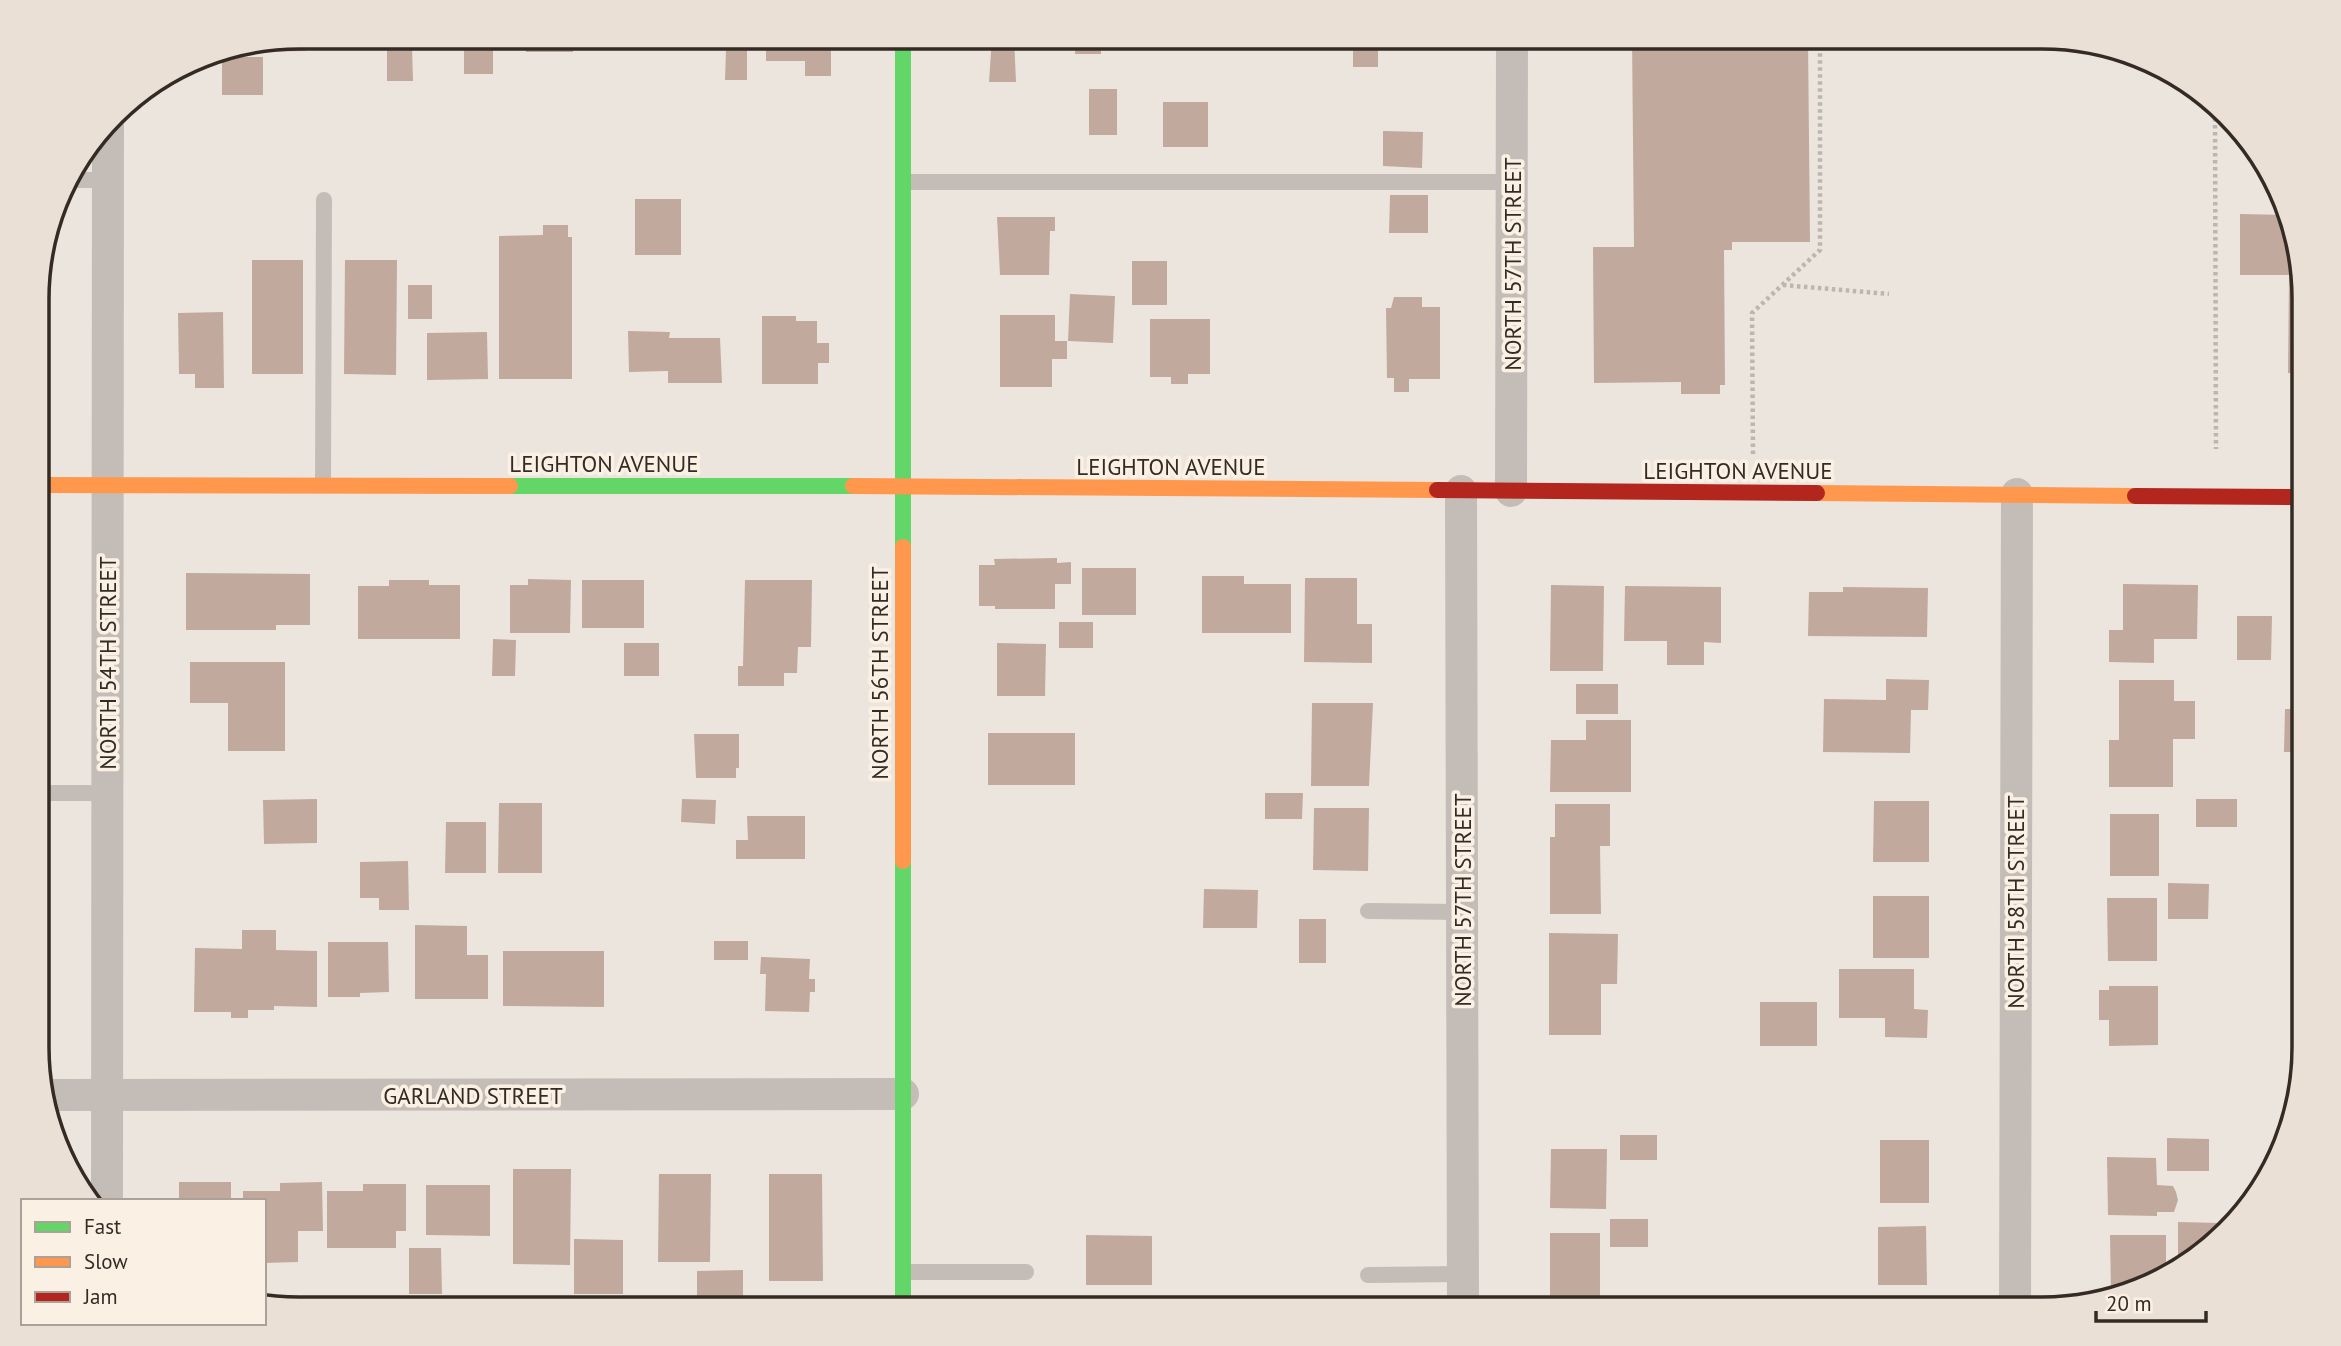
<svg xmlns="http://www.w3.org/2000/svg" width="2341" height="1346" font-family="'PT Sans',sans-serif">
<rect width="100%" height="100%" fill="#ece5dd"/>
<!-- building -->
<g fill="#c1a99e">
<polygon points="305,37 306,51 257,52 257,45"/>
<rect x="343" y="37" width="55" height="6"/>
<rect x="464" y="37" width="29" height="37"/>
<rect x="526" y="37" width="47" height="15"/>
<rect x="671" y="37" width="56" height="11"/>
<polygon points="766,37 831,37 831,76 805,76 805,61 766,61"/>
<polygon points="992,37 1014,37 1016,82 989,82"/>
<polygon points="1076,37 1101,37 1101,54 1075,54"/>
<rect x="1231" y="37" width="31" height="5"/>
<rect x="1353" y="37" width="25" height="30"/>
<polygon points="1632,37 1808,37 1810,242 1732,242 1732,250 1724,250 1725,385 1720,385 1720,394 1681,394 1681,382 1594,383 1593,247 1634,247"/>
<polygon points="412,46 413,81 387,81 387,47"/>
<polygon points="726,50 747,50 747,80 725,80"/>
<rect x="222" y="57" width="41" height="38"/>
<rect x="1089" y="89" width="28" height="46"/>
<rect x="1163" y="102" width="45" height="45"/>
<polygon points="1383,131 1423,132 1422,168 1383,166"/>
<polygon points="1390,195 1428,195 1428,233 1389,233"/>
<rect x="635" y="199" width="46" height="56"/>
<polygon points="2240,214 2290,215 2304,281 2304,373 2288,373 2289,275 2240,275"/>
<polygon points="997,217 1055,217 1055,231 1050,231 1049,275 1000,275"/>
<polygon points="543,225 568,225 568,237 572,237 572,379 499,379 499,236 543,235"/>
<rect x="252" y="260" width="51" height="114"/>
<polygon points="345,260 397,260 396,375 344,374"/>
<rect x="1132" y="261" width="35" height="44"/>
<rect x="408" y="285" width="24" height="34"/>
<polygon points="1070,294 1115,296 1113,343 1068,341"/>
<polygon points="1394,297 1422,297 1422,307 1440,307 1440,379 1409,379 1409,392 1394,392 1394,378 1387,378 1386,308 1391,308"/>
<polygon points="223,312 224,388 195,388 195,374 179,374 178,313"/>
<polygon points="1000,315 1055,315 1055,341 1067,341 1067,359 1052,359 1052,387 1000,387"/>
<polygon points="762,316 796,316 796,321 817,321 817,343 829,343 829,363 818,363 818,384 762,384"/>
<polygon points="1150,319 1210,319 1210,374 1188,374 1188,384 1171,384 1171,377 1150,377"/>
<polygon points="628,331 670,332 669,338 720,338 722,383 668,383 668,371 629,372"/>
<polygon points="487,332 488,379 427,380 427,333"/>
<polygon points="1057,558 1057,563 1071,562 1071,584 1055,584 1055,609 995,609 995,606 979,606 979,565 995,565 994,559"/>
<rect x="1082" y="568" width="54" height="47"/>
<polygon points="186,573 310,574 310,625 276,625 276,630 186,630"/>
<polygon points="1202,576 1244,576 1244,584 1291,584 1291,633 1202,633"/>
<polygon points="1305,578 1357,578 1357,624 1372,624 1372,663 1304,662"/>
<polygon points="528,579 571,580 570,633 510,633 510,585 528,585"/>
<polygon points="389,580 429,580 429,585 460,585 460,639 358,639 358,586 389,586"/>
<rect x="582" y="580" width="62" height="48"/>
<polygon points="745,580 812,580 811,647 798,647 797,673 784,673 784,686 738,686 738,666 743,666"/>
<polygon points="2123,584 2198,585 2197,639 2154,639 2154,663 2109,662 2109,630 2123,630"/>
<polygon points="1551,585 1604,586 1603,671 1550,671"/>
<polygon points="1625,586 1721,587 1721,643 1704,642 1704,665 1667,665 1667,641 1624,641"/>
<polygon points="1843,587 1928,588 1927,637 1808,636 1809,592 1843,592"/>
<polygon points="2237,616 2272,616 2271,660 2237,660"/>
<rect x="1059" y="622" width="34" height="26"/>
<polygon points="493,639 516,640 515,676 492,676"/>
<rect x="624" y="643" width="35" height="33"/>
<polygon points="997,643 1046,644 1045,696 997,696"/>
<polygon points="190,662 285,662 285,751 228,751 228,703 190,703"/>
<polygon points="1886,679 1929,680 1928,710 1911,710 1910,753 1823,752 1824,699 1886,700"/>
<polygon points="2119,680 2174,680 2174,701 2195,701 2195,739 2173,739 2173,787 2109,787 2109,740 2119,740"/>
<rect x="1576" y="684" width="42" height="30"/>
<polygon points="1312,703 1373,703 1369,786 1311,786"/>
<polygon points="2285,709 2304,709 2304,752 2284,752"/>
<polygon points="1586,720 1631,720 1631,792 1550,792 1551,740 1586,740"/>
<rect x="988" y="733" width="87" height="52"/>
<polygon points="694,734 739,734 739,768 736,768 736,778 696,778"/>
<polygon points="1265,793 1303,793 1302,819 1265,819"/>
<polygon points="317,799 317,843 264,844 263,800"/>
<polygon points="682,799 716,800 715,824 681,822"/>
<rect x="2196" y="799" width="41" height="28"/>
<polygon points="1874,801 1929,801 1929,862 1873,862"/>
<polygon points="499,803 542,803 542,873 498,873"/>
<polygon points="1555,804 1610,804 1610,846 1600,846 1601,914 1550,914 1550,837 1555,837"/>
<polygon points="1314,808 1369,808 1368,871 1313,870"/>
<rect x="2110" y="814" width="49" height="62"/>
<polygon points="747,816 805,816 805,859 736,859 736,840 748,840"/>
<polygon points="446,822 486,822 486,873 445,873"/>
<polygon points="408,861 409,910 379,910 379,898 360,898 360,862"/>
<polygon points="2168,883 2209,884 2208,919 2168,919"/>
<polygon points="1204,889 1258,890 1257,928 1203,928"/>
<rect x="1873" y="896" width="56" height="62"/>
<polygon points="2107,898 2157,898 2157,961 2108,961"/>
<rect x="2300" y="909" width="4" height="47"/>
<rect x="1299" y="919" width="27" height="44"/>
<polygon points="415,925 467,926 467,955 488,955 488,999 415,999"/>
<polygon points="242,930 276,930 276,950 317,951 317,1007 274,1006 274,1010 248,1010 248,1018 231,1018 231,1012 194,1012 195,948 242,949"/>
<polygon points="1549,933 1618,934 1617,984 1601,984 1601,1035 1549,1035"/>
<rect x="714" y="941" width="34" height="19"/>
<polygon points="328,942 388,942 389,992 360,993 360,997 328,997"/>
<polygon points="503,951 604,951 604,1007 503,1006"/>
<polygon points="761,957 810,959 809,979 815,979 815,992 810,992 809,1012 765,1011 766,974 760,974"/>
<polygon points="1839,969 1914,969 1914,1009 1928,1010 1927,1038 1885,1037 1885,1018 1839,1018"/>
<polygon points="2109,986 2158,986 2158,1045 2109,1046 2109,1020 2099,1020 2099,990 2109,990"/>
<rect x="1760" y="1002" width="57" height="44"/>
<rect x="1620" y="1135" width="37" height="25"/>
<polygon points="2167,1138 2209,1139 2209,1171 2167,1171"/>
<rect x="1880" y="1140" width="49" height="63"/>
<polygon points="1551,1149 1607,1149 1606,1209 1550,1208"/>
<polygon points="2107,1157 2156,1158 2157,1185 2173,1186 2176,1192 2178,1200 2174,1212 2157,1212 2157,1216 2108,1215"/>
<polygon points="513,1169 571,1169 570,1265 513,1264"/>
<polygon points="659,1174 711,1174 710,1262 658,1262"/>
<polygon points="769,1174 822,1174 823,1281 769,1281"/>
<rect x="179" y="1182" width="52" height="19"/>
<polygon points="322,1182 323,1231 298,1231 298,1262 264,1263 264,1201 243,1201 243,1191 280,1191 280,1183"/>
<polygon points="363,1184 406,1184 406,1231 396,1231 396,1248 327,1248 327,1191 363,1191"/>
<polygon points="426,1185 490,1185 490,1236 426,1235"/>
<rect x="1610" y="1219" width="38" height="28"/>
<polygon points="2178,1222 2220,1223 2219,1239 2195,1257 2178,1257"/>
<polygon points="1926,1226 1927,1285 1878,1285 1878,1227"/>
<rect x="1550" y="1233" width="50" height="63"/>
<polygon points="1086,1235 1152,1236 1152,1285 1086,1285"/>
<polygon points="2110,1235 2166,1235 2166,1276 2111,1293"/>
<polygon points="574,1239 623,1240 623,1294 574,1294"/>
<polygon points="409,1248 441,1248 442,1294 409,1294"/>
<polygon points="743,1270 743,1309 697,1309 697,1271"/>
<rect x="1613" y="1302" width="40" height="7"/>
<rect x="1323" y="1305" width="49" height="4"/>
</g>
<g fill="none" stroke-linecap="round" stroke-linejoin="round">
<!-- path -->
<g stroke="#bdb6af" stroke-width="4.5" stroke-dasharray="3.5 3.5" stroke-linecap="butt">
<polyline points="2215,111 2216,449"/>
<polyline points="1783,285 1889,294"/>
<polyline points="1753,454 1752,313 1820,250 1820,37"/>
</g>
<!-- lane -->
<g stroke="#c4bdb7" stroke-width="16">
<polyline points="65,180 108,180"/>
<polyline points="903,182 1512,182"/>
<polyline points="323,485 324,200"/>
<polyline points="39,793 108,793"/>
<polyline points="1368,911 1462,912"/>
<polyline points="903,1272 1026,1272"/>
<polyline points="1368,1275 1463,1274"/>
</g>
<!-- street -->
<g stroke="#c4bdb7" stroke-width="32">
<polyline points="1461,491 1463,1309"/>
<polyline points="1511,491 1512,37"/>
<polyline points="44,1095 903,1094"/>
<polyline points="107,1201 108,126"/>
<polyline points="2015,1309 2017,494"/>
</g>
<!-- fast -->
<g stroke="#63d668" stroke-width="16">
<polyline points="903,37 903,547"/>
<polyline points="510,486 853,486"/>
<polyline points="903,861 903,1309"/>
</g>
<!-- slow -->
<g stroke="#ff974d" stroke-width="16">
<polyline points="39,485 510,486"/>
<polyline points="853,486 1437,490"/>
<polyline points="1817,493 2135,496"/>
<polyline points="903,547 903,861"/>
</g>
<!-- jam -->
<g stroke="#b3261e" stroke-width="16">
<polyline points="1437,490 1817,493"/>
<polyline points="2135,496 2304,497"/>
</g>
</g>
<g text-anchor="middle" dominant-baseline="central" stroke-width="7" stroke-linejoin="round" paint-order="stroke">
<!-- street labels -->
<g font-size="23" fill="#352b25" stroke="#faf0e4">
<text transform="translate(1512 264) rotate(-90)">NORTH 57TH STREET</text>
<text x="604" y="463">LEIGHTON AVENUE</text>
<text x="1171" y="466">LEIGHTON AVENUE</text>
<text x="1738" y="470">LEIGHTON AVENUE</text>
<text transform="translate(107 663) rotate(-90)">NORTH 54TH STREET</text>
<text transform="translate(879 673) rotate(-90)">NORTH 56TH STREET</text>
<text transform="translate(1462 900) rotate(-90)">NORTH 57TH STREET</text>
<text transform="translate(2015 902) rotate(-90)">NORTH 58TH STREET</text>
<text x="473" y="1095">GARLAND STREET</text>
</g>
</g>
<!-- crop -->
<path d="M0 0H2341V1346H0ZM299 49H2042A250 250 0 0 1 2292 299V1047A250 250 0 0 1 2042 1297H299A250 250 0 0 1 49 1047V299A250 250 0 0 1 299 49Z" fill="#eae0d5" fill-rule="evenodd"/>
<path fill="none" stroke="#352b25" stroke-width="3.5" d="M299 49H2042A250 250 0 0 1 2292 299V1047A250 250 0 0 1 2042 1297H299A250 250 0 0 1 49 1047V299A250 250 0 0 1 299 49Z"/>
<!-- legend -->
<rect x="21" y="1199" width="245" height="126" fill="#faf0e4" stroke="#aba198" stroke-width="2"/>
<rect x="35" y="1222" width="35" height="10" fill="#63d668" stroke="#aba198" stroke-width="2"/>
<text x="84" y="1234" font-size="21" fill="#352b25">Fast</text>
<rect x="35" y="1257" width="35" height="10" fill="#ff974d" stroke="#aba198" stroke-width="2"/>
<text x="84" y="1269" font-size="21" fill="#352b25">Slow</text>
<rect x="35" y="1292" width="35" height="10" fill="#b3261e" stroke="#aba198" stroke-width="2"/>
<text x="84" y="1304" font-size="21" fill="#352b25">Jam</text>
<!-- scale -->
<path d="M2096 1311v10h110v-10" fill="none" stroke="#352b25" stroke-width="3.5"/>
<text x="2106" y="1311" font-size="21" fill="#352b25" stroke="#faf0e4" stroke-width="5" paint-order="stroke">20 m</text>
</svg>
